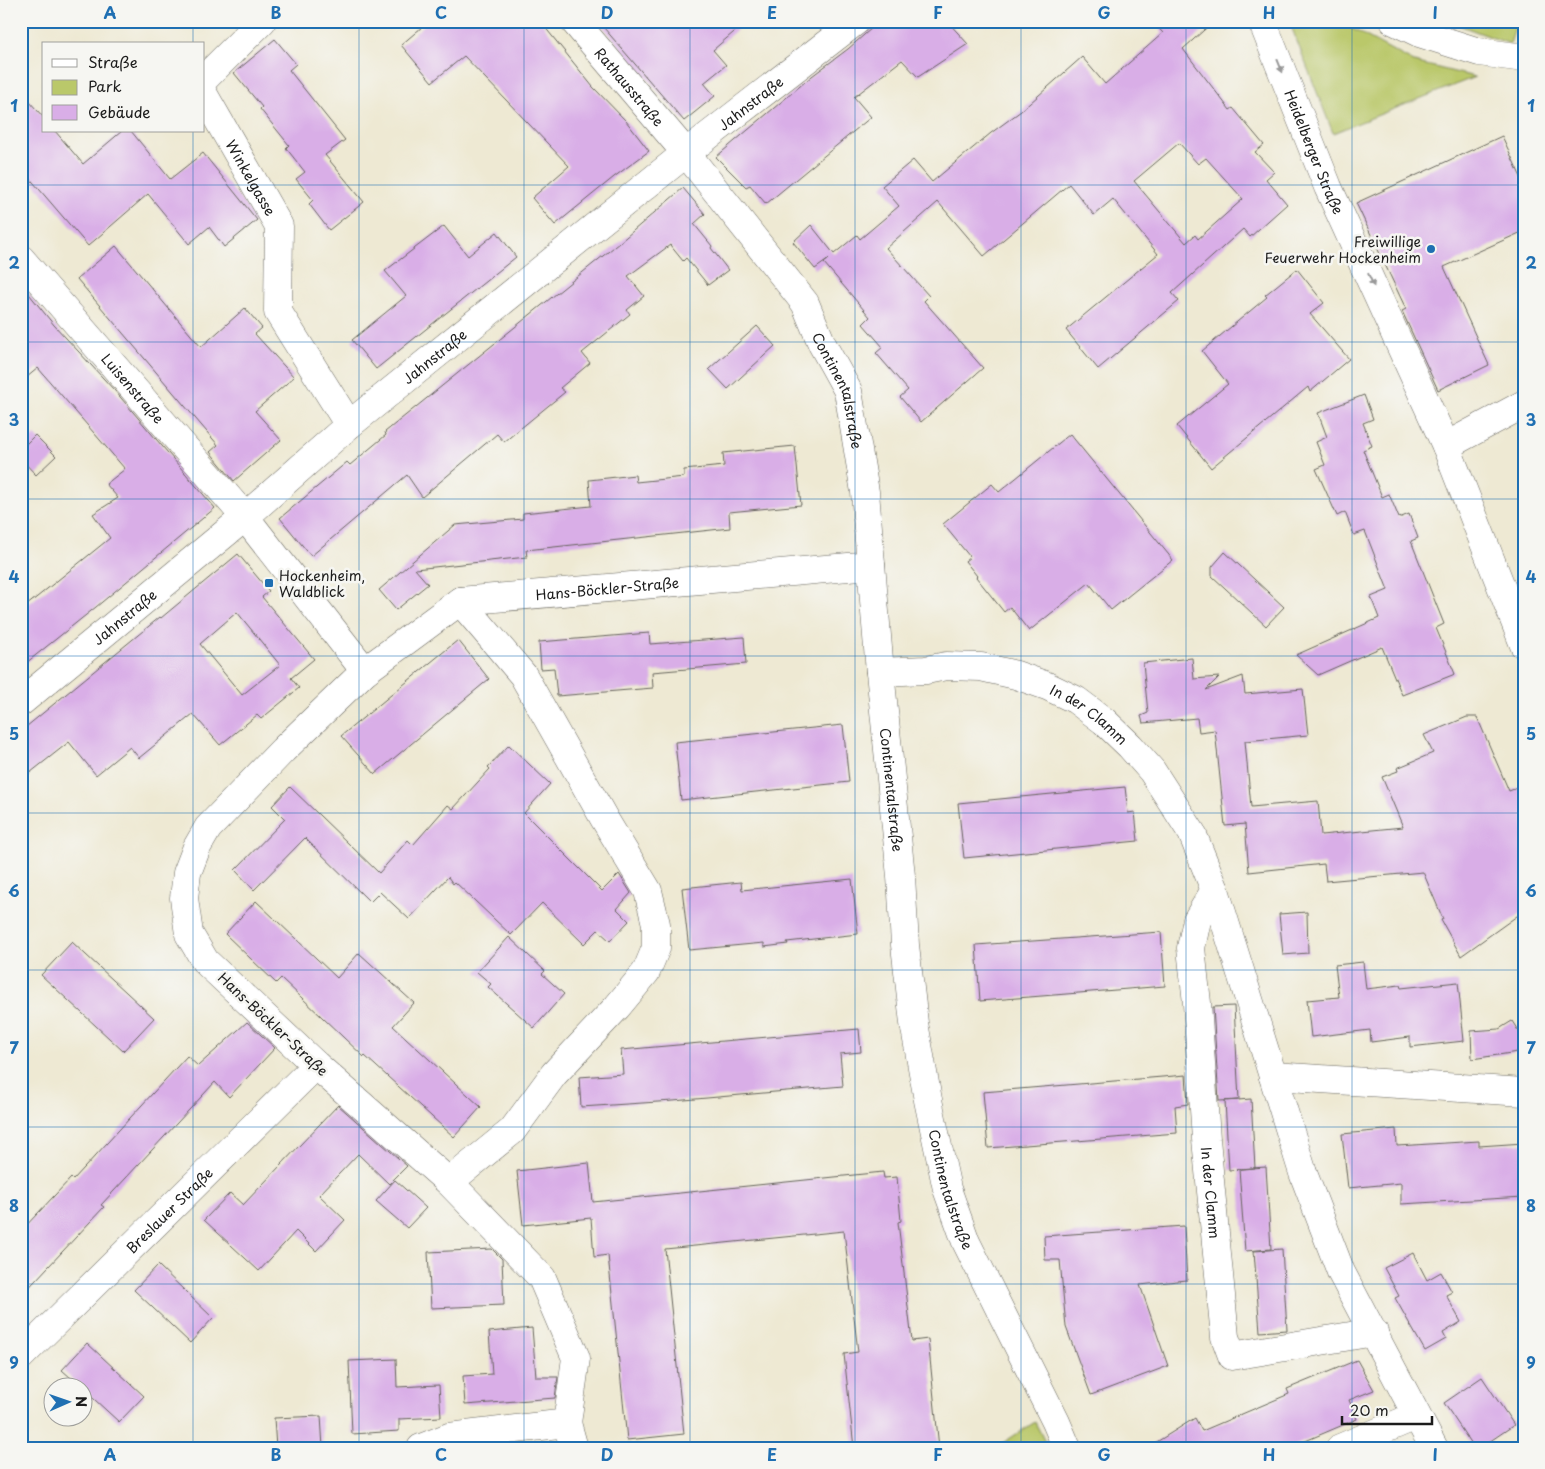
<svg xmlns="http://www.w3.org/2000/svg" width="1545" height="1469" font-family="'Playpen Sans',sans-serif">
<rect width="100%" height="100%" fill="#f6f6f2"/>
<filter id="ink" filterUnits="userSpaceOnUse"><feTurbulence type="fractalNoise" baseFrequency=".02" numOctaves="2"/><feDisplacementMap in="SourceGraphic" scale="10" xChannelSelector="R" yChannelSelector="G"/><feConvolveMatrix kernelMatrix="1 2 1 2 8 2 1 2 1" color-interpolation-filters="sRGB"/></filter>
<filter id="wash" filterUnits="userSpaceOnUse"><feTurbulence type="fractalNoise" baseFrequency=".0096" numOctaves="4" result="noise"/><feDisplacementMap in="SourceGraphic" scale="20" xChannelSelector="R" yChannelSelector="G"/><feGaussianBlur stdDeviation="1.12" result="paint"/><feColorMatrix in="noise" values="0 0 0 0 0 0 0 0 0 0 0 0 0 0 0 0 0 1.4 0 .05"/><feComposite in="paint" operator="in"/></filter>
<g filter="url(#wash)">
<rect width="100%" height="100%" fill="#eee9d3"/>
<!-- green -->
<g fill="#bac86a" stroke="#6b7243">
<polygon points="1289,21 1338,21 1414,62 1475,77 1333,133"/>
<polygon points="1448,21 1517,21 1510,44"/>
<polygon points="1035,1422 1048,1448 995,1448"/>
</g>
<g id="blocks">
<!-- building -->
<g fill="#d9aee7" fill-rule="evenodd">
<polygon points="429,21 540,21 593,87 626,121 649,151 614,177 555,225 532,198 569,166 464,56 432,82 401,45"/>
<polygon points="598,21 747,21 713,50 726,65 704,83 715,96 684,121"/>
<polygon points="880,21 947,21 968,44 918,77 902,60 854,97 871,117 766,204 750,185 746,187 716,157 812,76 848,49"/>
<path d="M1152,21H1214L1183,49L1230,110L1233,108L1264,145L1255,152L1274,172L1266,179L1287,204L1250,237L1243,229L1172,293L1179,301L1098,369L1066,330L1158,254L1113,199L1094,215L1069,184L984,256L938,202L886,248L929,296L924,301L983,368L921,422L900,397L908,390L876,353L883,347L863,324L870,317L824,263L829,259L815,269L793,242L811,225L834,254L857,235L860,239L899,206L882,186L913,160L932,182L991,133L1021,111L1082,57L1105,84L1163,33ZM1179,143L1198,164L1206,158L1243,199L1198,239L1195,235L1186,243L1134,181Z"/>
<polygon points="275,39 296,64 289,70 345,140 325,155 364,202 329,230 309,204 313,200 296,179 305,172 286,148 289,145 260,109 262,107 234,73"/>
<polygon points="21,92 44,118 44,131 55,131 83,164 122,131 131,131 170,179 203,153 257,220 224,247 209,227 189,244 148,194 88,246 21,168"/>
<polygon points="1502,136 1524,184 1524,231 1444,267 1489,365 1438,390 1402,311 1406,309 1356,203"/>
<polygon points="683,188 705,214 694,224 712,246 711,248 728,270 708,285 686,258 683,261 670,245 628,276 644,296 627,310 630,314 582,353 590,363 560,388 565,392 504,442 497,434 422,497 407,475 311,556 280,518 347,462 350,465 386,435 385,432 619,243"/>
<polygon points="444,226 468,256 497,232 516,257 376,369 352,340 406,296 385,271"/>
<polygon points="116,246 201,347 245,308 262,328 255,334 294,377 255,411 281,440 234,481 210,452 218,445 77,279"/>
<polygon points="1297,269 1324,303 1310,314 1349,359 1310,392 1308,387 1211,468 1177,426 1228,384 1202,351 1267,297 1265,295"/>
<polygon points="21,284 54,325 115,391 215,508 96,607 21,667 21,610 110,538 93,514 118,498 106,484 125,469 38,368 21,382"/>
<polygon points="757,326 775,346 728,389 709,369"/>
<polygon points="1364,395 1373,419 1363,423 1372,446 1363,450 1382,497 1389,494 1399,518 1409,514 1418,538 1411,541 1444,624 1436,628 1455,674 1402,695 1382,647 1318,675 1296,655 1379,618 1371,597 1388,590 1365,531 1354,535 1345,512 1337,516 1316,469 1325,465 1316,442 1327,437 1318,413"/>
<polygon points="1070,434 1173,560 1111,610 1089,583 1029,631 1010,607 1004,612 976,577 977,576 965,561 970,557 943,524 992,484 999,492"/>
<polygon points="35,435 56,456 36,475 21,459 21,449"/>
<polygon points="795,446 801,505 729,512 730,528 526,550 527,557 415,569 428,584 396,610 379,590 455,525 523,519 523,513 591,506 589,480 635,475 636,482 684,477 684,470 724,466 723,453"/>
<polygon points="1225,552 1284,607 1266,626 1212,576 1212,567"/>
<path d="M238,554L269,591L262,597L314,659L291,678L299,688L261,719L257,715L220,745L193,714L139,758L130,747L96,775L69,742L21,780V731L160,617L161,618ZM237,612L280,665L242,695L200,644Z"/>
<polygon points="649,633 650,644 744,637 746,664 652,672 653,688 557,696 554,668 541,669 539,642"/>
<polygon points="458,640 489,679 375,774 341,736"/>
<polygon points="1192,658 1194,679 1219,677 1206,690 1243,676 1245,694 1303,689 1308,735 1245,741 1251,807 1318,801 1321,835 1403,827 1382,777 1398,771 1397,768 1433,753 1424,735 1467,717 1477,717 1509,791 1524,785 1524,911 1461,956 1441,920 1443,919 1423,872 1326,881 1324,864 1249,872 1245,824 1225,826 1215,730 1199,732 1197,718 1143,723 1141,716 1148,713 1143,663"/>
<polygon points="843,725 849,782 681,800 675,742"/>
<polygon points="509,745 550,784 524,813 602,891 619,874 631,893 617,909 629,921 610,941 598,930 584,944 542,903 511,935 455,882 453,884 448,877 409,919 380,892 370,902 305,838 254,890 235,870 285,819 272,806 290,787 379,873 408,840 413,845 448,805 453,809 490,769 488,767"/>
<polygon points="1125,787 1128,813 1135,812 1138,841 964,858 958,803"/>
<polygon points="852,879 858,934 787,942 788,944 764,947 764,943 689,950 682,888 741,882 742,890"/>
<polygon points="256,901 337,978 359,953 414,1003 393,1026 481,1107 454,1137 365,1056 364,1057 281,978 276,983 225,934"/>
<polygon points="1307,912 1308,953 1283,955 1279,914"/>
<polygon points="1161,932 1165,986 980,1001 976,945"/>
<polygon points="509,937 545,971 542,974 564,994 534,1028 488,987 491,984 477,972"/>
<polygon points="72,942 154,1018 123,1051 41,975"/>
<polygon points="1363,962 1366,989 1400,985 1401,988 1458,982 1464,1041 1410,1047 1410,1037 1371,1042 1370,1030 1311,1037 1307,1000 1339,997 1335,965"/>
<polygon points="1234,1006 1239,1100 1219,1101 1213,1007"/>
<polygon points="1512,1021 1524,1040 1524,1051 1472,1059 1471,1031 1499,1029"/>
<polygon points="247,1022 275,1048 229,1097 215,1082 101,1205 104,1207 21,1296 21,1231 71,1178 73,1180 187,1056 198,1066"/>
<polygon points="859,1029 861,1052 840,1054 843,1086 673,1101 581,1107 579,1077 623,1074 621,1050"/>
<polygon points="1186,1075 1188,1104 1175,1106 1177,1133 988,1148 983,1092"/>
<polygon points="1251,1099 1255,1168 1229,1170 1225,1101"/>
<polygon points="338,1105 407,1166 389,1184 358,1154 319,1195 345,1220 316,1251 296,1231 259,1271 204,1220 230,1193 243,1205"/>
<polygon points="1396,1129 1397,1146 1479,1141 1479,1146 1524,1143 1524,1197 1401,1204 1401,1183 1348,1188 1342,1134"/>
<polygon points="589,1163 593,1202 883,1172 884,1178 897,1177 901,1221 898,1222 912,1341 928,1339 939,1448 854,1448 844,1354 858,1352 844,1231 665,1249 684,1434 627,1440 608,1255 594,1257 591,1218 523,1225 517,1171"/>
<polygon points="1266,1167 1271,1249 1245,1251 1239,1169"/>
<polygon points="395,1180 426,1208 407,1228 376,1201"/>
<polygon points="1184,1226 1187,1280 1140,1285 1168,1366 1091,1395 1066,1327 1060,1260 1045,1260 1044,1236"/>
<polygon points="492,1249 502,1259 504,1305 431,1308 428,1252"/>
<polygon points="1282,1249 1287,1330 1260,1332 1254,1251"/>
<polygon points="1413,1253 1427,1280 1441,1272 1452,1292 1446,1295 1461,1322 1443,1333 1446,1339 1425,1351 1395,1298 1399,1296 1384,1268"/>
<polygon points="158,1265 213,1318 190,1343 134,1290"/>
<polygon points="532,1328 536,1377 558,1377 555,1398 465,1405 463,1376 492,1374 489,1332"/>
<polygon points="87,1343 144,1396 119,1422 82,1388 82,1386 80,1386 62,1370"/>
<polygon points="396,1359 397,1387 439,1385 441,1417 399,1419 399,1431 352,1434 349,1361"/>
<polygon points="1357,1360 1374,1390 1349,1400 1357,1419 1289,1448 1147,1448 1195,1418 1202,1431 1289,1394 1287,1389"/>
<polygon points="1482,1377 1514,1425 1480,1448 1474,1448 1444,1403"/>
<polygon points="321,1416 323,1448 276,1448 274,1418"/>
</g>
</g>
</g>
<g filter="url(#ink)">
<use href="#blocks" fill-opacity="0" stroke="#66645c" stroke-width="1"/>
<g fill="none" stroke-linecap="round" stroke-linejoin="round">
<defs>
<g id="minor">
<path id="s1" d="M574,21L686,153L805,303L822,344L848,391L865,492L880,672L901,876L905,945L914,1023L928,1100L947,1189L966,1242L1056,1422L1067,1448"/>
<path id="s2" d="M1262,21L1328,187L1446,446L1524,645"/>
<polyline points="1394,21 1419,33 1479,52 1524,58"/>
<polyline points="204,79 262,21"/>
<path id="s3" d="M204,95L279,226L278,312L349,425"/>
<path id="s4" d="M21,259L245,517L365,671"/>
<polyline points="1446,446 1524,404"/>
<path id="s5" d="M880,672L926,670L946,666L981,667L1016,675L1047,686L1076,700L1104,721L1130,746L1152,771L1192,833L1215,890L1303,1173L1341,1272L1434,1448"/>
<path id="s6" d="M21,702L245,517L349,425L686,153L856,21"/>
<path id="s7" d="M1215,890L1197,920L1191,948L1197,1003L1206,1139L1225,1337L1232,1356L1374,1332"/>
<polyline points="1273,1076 1524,1092"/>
<polyline points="449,1182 512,1131 554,1074 617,1007 646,972 656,948 656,924 648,891 605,820 523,675 460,601"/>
<path id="s8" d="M21,1356L316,1065"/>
<polyline points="567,1423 574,1448"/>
<path id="s9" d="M421,1448L449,1437L567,1423L576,1358L542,1278L449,1182L316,1065L205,961L189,934L184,898L187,873L197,847L208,828L283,750L365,671L460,601L871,565"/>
<polyline points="1340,1448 1416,1416"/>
</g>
</defs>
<!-- minor casing -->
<use href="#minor" stroke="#66645c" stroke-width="29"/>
<!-- minor -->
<use href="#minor" stroke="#fff" stroke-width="28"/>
</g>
<!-- one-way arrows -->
<defs><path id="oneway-solid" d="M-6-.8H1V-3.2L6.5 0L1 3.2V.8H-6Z" transform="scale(1.25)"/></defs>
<g fill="#999">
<use href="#oneway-solid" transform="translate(1280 66) rotate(68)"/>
<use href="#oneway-solid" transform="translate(1371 280) rotate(66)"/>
</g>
</g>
<!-- grid -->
<path fill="none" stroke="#1f6fb2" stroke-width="1" stroke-opacity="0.55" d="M193,21V44M359,21V1448M524,21V1448M690,21V1448M855,21V1448M1021,21V1448M1186,21V1448M1352,21V1448M193,131V1448M21,185H1524M21,342H1524M21,499H1524M21,656H1524M21,813H1524M21,970H1524M21,1127H1524M21,1284H1524"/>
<!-- markers -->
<g fill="#1f6fb2" stroke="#f6f6f2" stroke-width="2">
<circle cx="1431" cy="249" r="5"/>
<rect x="264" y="578" width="10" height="10" rx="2.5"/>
</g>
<g text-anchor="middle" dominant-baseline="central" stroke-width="5" stroke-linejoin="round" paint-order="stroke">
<!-- street labels -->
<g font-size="14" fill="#1c1c1c" stroke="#f6f6f2">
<text stroke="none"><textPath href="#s1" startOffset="86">Rathausstraße</textPath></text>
<text stroke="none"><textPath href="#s6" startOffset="944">Jahnstraße</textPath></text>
<text stroke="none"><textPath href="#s2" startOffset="141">Heidelberger Straße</textPath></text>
<text stroke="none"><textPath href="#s3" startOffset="95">Winkelgasse</textPath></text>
<text stroke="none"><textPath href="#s6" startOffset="539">Jahnstraße</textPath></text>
<text stroke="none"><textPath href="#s4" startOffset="171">Luisenstraße</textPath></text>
<text stroke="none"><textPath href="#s1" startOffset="459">Continentalstraße</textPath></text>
<text stroke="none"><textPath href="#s9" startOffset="1395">Hans-Böckler-Straße</textPath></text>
<text stroke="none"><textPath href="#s6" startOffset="134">Jahnstraße</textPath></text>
<text stroke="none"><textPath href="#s5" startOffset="221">In der Clamm</textPath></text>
<text stroke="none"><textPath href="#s1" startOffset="864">Continentalstraße</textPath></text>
<text transform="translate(273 1024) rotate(43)">Hans-Böckler-Straße</text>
<text stroke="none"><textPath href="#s1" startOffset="1269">Continentalstraße</textPath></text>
<text stroke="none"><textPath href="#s7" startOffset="309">In der Clamm</textPath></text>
<text stroke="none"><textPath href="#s8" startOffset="208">Breslauer Straße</textPath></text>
</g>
<!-- poi labels -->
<g font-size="14" fill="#1c1c1c" stroke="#f6f6f2" text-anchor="end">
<text x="1421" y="241">Freiwillige<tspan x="1421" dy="16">Feuerwehr Hockenheim</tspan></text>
<text x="279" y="575" text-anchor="start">Hockenheim,<tspan x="279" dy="16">Waldblick</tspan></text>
</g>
</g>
<!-- margin -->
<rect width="1545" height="1469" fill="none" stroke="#f6f6f2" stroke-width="55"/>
<!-- legend -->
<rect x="42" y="42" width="162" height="90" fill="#f6f6f2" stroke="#9f9f9c"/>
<rect x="52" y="59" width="25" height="8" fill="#ffffff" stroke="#9f9f9c"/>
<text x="88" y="68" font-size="15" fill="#1c1c1c">Straße</text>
<rect x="52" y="80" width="25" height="15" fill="#bac86a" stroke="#9f9f9c"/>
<text x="88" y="92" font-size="15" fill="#1c1c1c">Park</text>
<rect x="52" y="105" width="25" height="15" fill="#d9aee7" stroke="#9f9f9c"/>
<text x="88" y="118" font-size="15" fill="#1c1c1c">Gebäude</text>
<!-- north arrow -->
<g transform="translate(68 1402) rotate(88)"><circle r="24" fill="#f6f6f2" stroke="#9f9f9c"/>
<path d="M0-4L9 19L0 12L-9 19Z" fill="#1f6fb2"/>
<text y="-8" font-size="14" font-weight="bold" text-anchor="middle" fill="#1c1c1c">N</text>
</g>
<!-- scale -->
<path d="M1342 1416v8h90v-8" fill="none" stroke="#1c1c1c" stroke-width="2.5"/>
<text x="1350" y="1416" font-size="15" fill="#1c1c1c" stroke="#f6f6f2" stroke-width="4" paint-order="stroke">20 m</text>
<rect x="28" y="28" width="1490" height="1414" fill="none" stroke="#1f6fb2" stroke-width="2"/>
<g font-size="16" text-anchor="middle" font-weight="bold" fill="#1f6fb2">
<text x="110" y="19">A</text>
<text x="276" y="19">B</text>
<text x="441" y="19">C</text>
<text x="607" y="19">D</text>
<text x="772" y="19">E</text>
<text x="938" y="19">F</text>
<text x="1104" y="19">G</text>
<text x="1269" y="19">H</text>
<text x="1435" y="19">I</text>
<text x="14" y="112">1</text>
<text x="1531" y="112">1</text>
<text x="14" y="269">2</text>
<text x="1531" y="269">2</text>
<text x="14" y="426">3</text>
<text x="1531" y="426">3</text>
<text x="14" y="583">4</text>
<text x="1531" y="583">4</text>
<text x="14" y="740">5</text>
<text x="1531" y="740">5</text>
<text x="14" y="897">6</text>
<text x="1531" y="897">6</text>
<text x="14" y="1054">7</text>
<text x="1531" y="1054">7</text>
<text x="14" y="1212">8</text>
<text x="1531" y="1212">8</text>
<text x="14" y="1369">9</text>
<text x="1531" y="1369">9</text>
<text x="110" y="1461">A</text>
<text x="276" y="1461">B</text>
<text x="441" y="1461">C</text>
<text x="607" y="1461">D</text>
<text x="772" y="1461">E</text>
<text x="938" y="1461">F</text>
<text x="1104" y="1461">G</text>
<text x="1269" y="1461">H</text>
<text x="1435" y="1461">I</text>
</g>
</svg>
